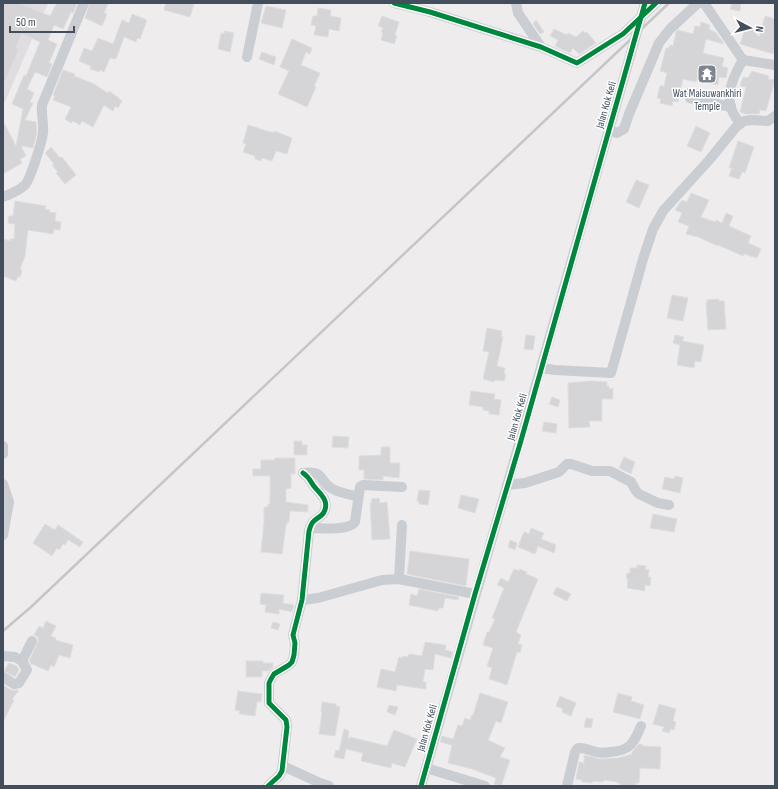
<svg xmlns="http://www.w3.org/2000/svg" width="778" height="789" font-family="'Sofia Sans Condensed',sans-serif">
<rect width="100%" height="100%" fill="#eeecec"/>
<!-- education -->
<polygon fill="#dfdddf" points="3,3 48,3 3,106"/>
<!-- building -->
<g fill="#d5d4d7" stroke="#dfdedf">
<polygon points="3,3 19,3 50,16 57,3 77,3 73,13 71,12 63,29 54,25 48,40 57,44 49,63 52,64 47,77 35,72 27,89 34,93 30,102 33,103 25,120 36,122 37,132 33,148 21,146 26,156 20,159 22,163 3,174 3,121 16,146 23,109 12,104 24,75 26,76 40,42 22,34 16,48 19,49 3,86"/>
<polygon points="90,3 108,3 104,13 107,14 102,26 85,18"/>
<polygon points="166,3 194,4 190,17 164,10"/>
<polygon points="732,3 741,3 740,11 730,9"/>
<polygon points="266,6 286,10 282,28 261,23"/>
<polygon points="318,8 331,10 330,16 341,18 339,31 329,29 328,37 314,35 316,26 311,25 313,16 317,16"/>
<polygon points="132,14 147,20 140,39 137,38 136,42 124,37 116,59 114,58 114,59 110,58 104,72 100,70 99,72 90,69 91,66 79,61 84,48 92,51 98,38 113,44 122,20 129,23"/>
<polygon points="382,16 399,22 395,35 397,36 394,44 381,40 383,33 381,32 383,28 378,26"/>
<polygon points="765,16 775,19 775,48 773,54 740,44 744,32 742,30 744,26 748,25 759,37"/>
<polygon points="536,20 544,32 540,34 533,24"/>
<polygon points="701,22 710,25 709,29 716,33 723,42 723,44 706,39 703,53 724,58 722,66 728,68 726,78 719,77 718,85 696,80 696,82 683,79 678,102 673,101 672,106 660,103 661,99 657,98 660,86 664,86 667,73 660,71 666,48 669,48 670,45 673,46 676,32 678,30 693,34 695,26 700,27"/>
<polygon points="554,29 567,35 568,33 576,37 583,31 586,33 587,32 596,43 579,54 573,48 570,53 555,46 558,40 550,36"/>
<polygon points="224,31 234,33 230,52 218,49 221,33 224,34"/>
<polygon points="292,39 312,48 310,54 306,52 301,65 320,73 314,86 316,87 307,107 278,94 289,71 280,67"/>
<polygon points="262,52 276,57 274,65 259,59"/>
<polygon points="63,70 75,74 74,76 94,84 108,93 109,91 119,98 119,99 122,101 118,108 115,106 113,111 104,105 93,127 82,121 80,125 73,121 71,123 65,119 71,107 53,100 55,96 53,95"/>
<polygon points="752,71 769,76 768,79 775,80 766,111 760,110 759,114 746,114 740,112 746,87 740,86 743,77 748,78"/>
<polygon points="248,125 274,133 274,131 292,138 287,154 276,151 272,161 262,158 261,161 255,159 255,156 243,152 246,144 243,143"/>
<polygon points="696,126 710,133 701,152 687,146"/>
<polygon points="738,141 754,147 745,173 742,172 739,179 729,176 732,168 729,168"/>
<polygon points="51,147 60,158 62,157 76,175 65,184 56,173 58,172 52,165 54,164 45,153"/>
<polygon points="636,180 649,185 639,208 626,202"/>
<polygon points="691,193 709,200 701,217 715,222 716,220 722,223 726,213 733,216 729,226 751,236 748,243 761,249 757,258 744,254 743,256 718,245 718,246 698,237 686,234 689,226 678,222 682,213 675,210 682,200 687,202"/>
<polygon points="15,201 46,206 45,209 50,210 49,212 56,213 55,221 61,222 60,230 54,229 53,234 28,230 25,256 20,269 22,270 20,277 18,276 16,281 3,276 3,239 10,241 10,239 14,239 15,224 8,223 9,216 13,216"/>
<polygon points="672,295 688,298 683,321 667,318"/>
<polygon points="719,299 719,301 724,301 726,329 708,330 706,303 707,303 707,300"/>
<polygon points="487,328 502,331 501,337 503,337 497,366 505,368 504,374 506,374 504,381 495,380 494,382 483,379 489,352 483,351"/>
<polygon points="526,335 535,336 533,350 524,349"/>
<polygon points="675,335 684,337 682,341 704,345 701,362 695,361 694,368 677,365 680,345 673,343"/>
<polygon points="591,381 607,382 607,386 609,386 609,389 613,388 613,399 602,399 602,421 589,421 590,427 569,428 568,383"/>
<polygon points="471,391 495,394 494,399 501,400 499,415 489,414 489,411 483,410 483,407 469,405"/>
<polygon points="552,397 560,400 558,407 549,404"/>
<polygon points="544,422 557,424 556,433 542,431"/>
<polygon points="333,436 349,437 348,448 332,447"/>
<polygon points="294,441 302,441 302,445 307,445 307,455 294,455"/>
<polygon points="381,447 390,447 390,463 400,463 399,478 383,476 383,480 364,479 364,470 359,470 359,456 381,455"/>
<polygon points="624,457 635,462 631,474 619,468"/>
<polygon points="275,458 295,458 295,474 291,474 291,488 286,489 286,502 308,505 308,512 290,511 289,522 287,522 287,525 286,525 282,554 261,552 264,522 264,507 268,507 268,504 270,504 270,476 253,476 253,469 261,469 261,460 275,460"/>
<polygon points="675,476 683,478 680,493 662,489 665,477 674,479"/>
<polygon points="419,490 430,491 428,505 419,504 419,502 417,501"/>
<polygon points="461,495 479,499 475,513 458,508"/>
<polygon points="379,498 380,503 387,502 390,539 372,540 370,503 372,503 371,499"/>
<polygon points="653,514 677,519 674,532 650,528"/>
<polygon points="45,524 55,530 58,525 83,542 80,547 68,540 65,545 63,544 59,550 57,548 52,556 33,543"/>
<polygon points="531,528 544,533 541,539 556,545 554,553 538,546 535,554 518,547 524,532 529,534"/>
<polygon points="510,540 517,543 515,550 508,547"/>
<polygon points="410,551 469,559 466,586 407,574"/>
<polygon points="637,565 646,566 645,569 649,570 648,577 651,577 650,586 645,585 645,591 627,588 628,579 626,579 627,573 630,573 630,568 637,568"/>
<polygon points="514,569 519,571 520,569 527,572 526,574 538,579 516,632 521,635 518,644 522,645 520,653 517,652 507,685 489,679 492,668 487,666 493,648 483,645 487,632 489,632 495,619 492,618 504,588 497,585 501,578 508,582"/>
<polygon points="557,587 571,594 567,601 553,594"/>
<polygon points="419,589 459,597 458,600 445,598 443,608 439,608 438,611 409,605 411,594 417,596"/>
<polygon points="261,593 284,595 283,603 294,605 292,612 279,609 279,614 265,612 266,605 260,604"/>
<polygon points="46,621 56,626 51,636 56,638 55,640 73,645 70,658 59,655 54,667 51,665 48,671 32,664 32,665 29,661 38,641 38,637 34,635 39,626 43,628"/>
<polygon points="273,622 280,624 278,630 271,628"/>
<polygon points="425,642 446,645 445,650 453,652 451,658 435,654 433,670 425,669 423,682 426,682 426,689 397,685 396,691 377,687 381,669 395,672 399,657 403,658 403,656 408,657 409,654 422,656"/>
<polygon points="246,661 263,661 263,663 273,663 273,667 268,671 262,671 262,677 246,677"/>
<polygon points="9,663 17,666 19,670 15,677 4,671"/>
<polygon points="3,685 11,690 19,690 12,699 14,700 3,722"/>
<polygon points="238,691 262,694 261,702 257,702 255,716 239,714 240,711 235,710"/>
<polygon points="480,693 508,702 501,723 496,721 489,738 488,740 505,748 500,757 510,760 501,786 494,784 496,778 472,769 448,763 452,745 440,742 442,736 453,739 458,725 462,726 465,718 470,720 472,715 473,715"/>
<polygon points="618,693 632,697 631,701 644,705 640,719 613,712"/>
<polygon points="560,696 576,703 571,716 562,712 563,709 556,706"/>
<polygon points="322,702 336,704 336,706 340,707 335,736 319,734 322,713 321,712"/>
<polygon points="659,704 676,709 673,721 676,722 674,730 671,729 669,733 662,731 664,727 653,724"/>
<polygon points="389,705 398,707 395,715 387,712"/>
<polygon points="586,718 593,719 591,728 584,727"/>
<polygon points="344,729 349,731 348,738 350,739 350,737 387,746 394,730 417,739 405,767 392,763 391,768 361,761 363,753 346,749 344,759 334,757 336,750 339,751"/>
<polygon points="639,744 643,745 643,746 661,747 660,769 640,768 639,783 636,783 636,786 620,786 620,783 617,783 617,782 604,780 603,782 593,781 592,783 582,782 582,780 576,779 579,762 584,763 584,755 601,759 618,758 632,754 632,752"/>
</g>
<g fill="none" stroke-linecap="round" stroke-linejoin="round">
<!-- minor -->
<g stroke="#cacdd1" stroke-width="10">
<polyline points="394,3 430,12 541,47 577,63 623,34 656,3"/>
<polyline points="516,3 518,13 541,47"/>
<path d="M704,3L743,60C735,73 726,91 731,107C732,113 737,119 740,124"/>
<polyline points="247,57 258,3"/>
<polyline points="743,60 775,65"/>
<polyline points="689,93 690,98 731,107"/>
<polyline points="609,130 617,133 624,129 629,114 659,43 670,29 698,3"/>
<path d="M3,197C10,194 19,191 25,185C30,180 42,142 43,133C44,124 41,114 42,105L84,3"/>
<polyline points="541,368 555,370 611,373 643,259 653,229 663,211 710,159 736,127 744,121 751,120 768,121 775,116"/>
<polyline points="3,446 3,454"/>
<path d="M303,473C325,470 318,480 331,488C338,493 350,494 358,497"/>
<polyline points="3,484 9,502 3,535"/>
<polyline points="507,485 525,483 559,472 567,464 571,464 592,471 610,471 631,482 636,491 639,494 658,503 669,505"/>
<path d="M309,531L313,528C324,528 348,531 355,522L360,487L363,485L402,487"/>
<polyline points="399,579 402,525"/>
<polyline points="302,600 318,598 382,580 399,579 475,594"/>
<polyline points="3,656 15,657 22,661 32,641"/>
<polyline points="3,677 14,684 19,683 27,670 22,661"/>
<polyline points="283,766 320,783 329,786"/>
<polyline points="426,768 485,786"/>
<path d="M268,786L279,776L282,771L287,727L286,720L269,703V683L271,679L274,674L289,665L292,662L294,655L295,643L293,635L302,600L309,531C310,528 311,524 313,522C316,518 322,517 324,512C330,500 319,493 313,485C310,480 309,477 303,473"/>
<polyline points="421,786 631,53"/>
<path d="M567,786L575,752L578,748C585,747 590,751 597,752C601,753 605,753 610,752C630,751 634,743 641,726"/>
</g>
<!-- rail -->
<polyline stroke="#c4c6c8" stroke-width="2.5" points="3,631 31,607 669,3"/>
<!-- minor-bridge -->
<polyline stroke="#cacdd1" stroke-width="10" points="631,53 645,3"/>
<defs>
<g id="cycleway">
<polyline points="394,3 430,12 541,47 577,63 623,34 656,3"/>
<path d="M268,786L279,776L282,771L287,727L286,720L269,703V683L271,679L274,674L289,665L292,662L294,655L295,643L293,635L302,600L309,531C310,528 311,524 313,522C316,518 322,517 324,512C330,500 319,493 313,485C310,480 309,477 303,473"/>
<polyline points="421,786 475,594 520,444 645,3"/>
</g>
</defs>
<!-- cycleway casing -->
<use href="#cycleway" stroke="#fff" stroke-width="8"/>
<!-- cycleway -->
<use href="#cycleway" stroke="#00873e" stroke-width="5"/>
</g>
<!-- icons -->
<defs>
<symbol id="temple-square" viewBox="-11 -11 22 22"><rect x="-9" y="-9" width="18" height="18" rx="4" fill="#7e858e" stroke="#fff"/><path d="M0-6L5-2H3V0L6.5 2.5H4V6H1.5V3h-3V6H-4V2.5H-6.5L-3 0V-2H-5Z" fill="#fff"/></symbol>
</defs>
<g fill-rule="evenodd">
<use href="#temple-square" x="696" y="63" width="22" height="22"/>
</g>
<g text-anchor="middle" dominant-baseline="central" stroke-width="3" stroke-linejoin="round" paint-order="stroke">
<!-- poi labels -->
<g font-size="11" fill="#424e5b" stroke="#fff">
<text x="707" y="93">Wat Maisuwankhiri<tspan x="707" dy="13">Temple</tspan></text>
</g>
<!-- street labels -->
<g font-size="11" fill="#424e5b" stroke="#fff">
<text transform="translate(606 105) rotate(-74)">Jalan Kok Keli</text>
<text transform="translate(517 417) rotate(-74)">Jalan Kok Keli</text>
<text transform="translate(427 728) rotate(-74)">Jalan Kok Keli</text>
</g>
</g>
<!-- border -->
<rect width="778" height="789" fill="none" stroke="#424e5b" stroke-width="8"/>
<!-- north arrow -->
<g transform="translate(750 28) rotate(97)" stroke="#ffffff" stroke-width="3" paint-order="stroke">
<path d="M0-3L7 15L0 10L-7 15Z" fill="#424e5b"/>
<text y="-6" font-size="11" font-weight="bold" text-anchor="middle" fill="#424e5b">N</text>
</g>
<!-- scale -->
<path d="M10 26v6h64v-6" fill="none" stroke="#424e5b" stroke-width="2"/>
<text x="16" y="26" font-size="12" fill="#424e5b" stroke="#ffffff" stroke-width="3" paint-order="stroke">50 m</text>
</svg>
